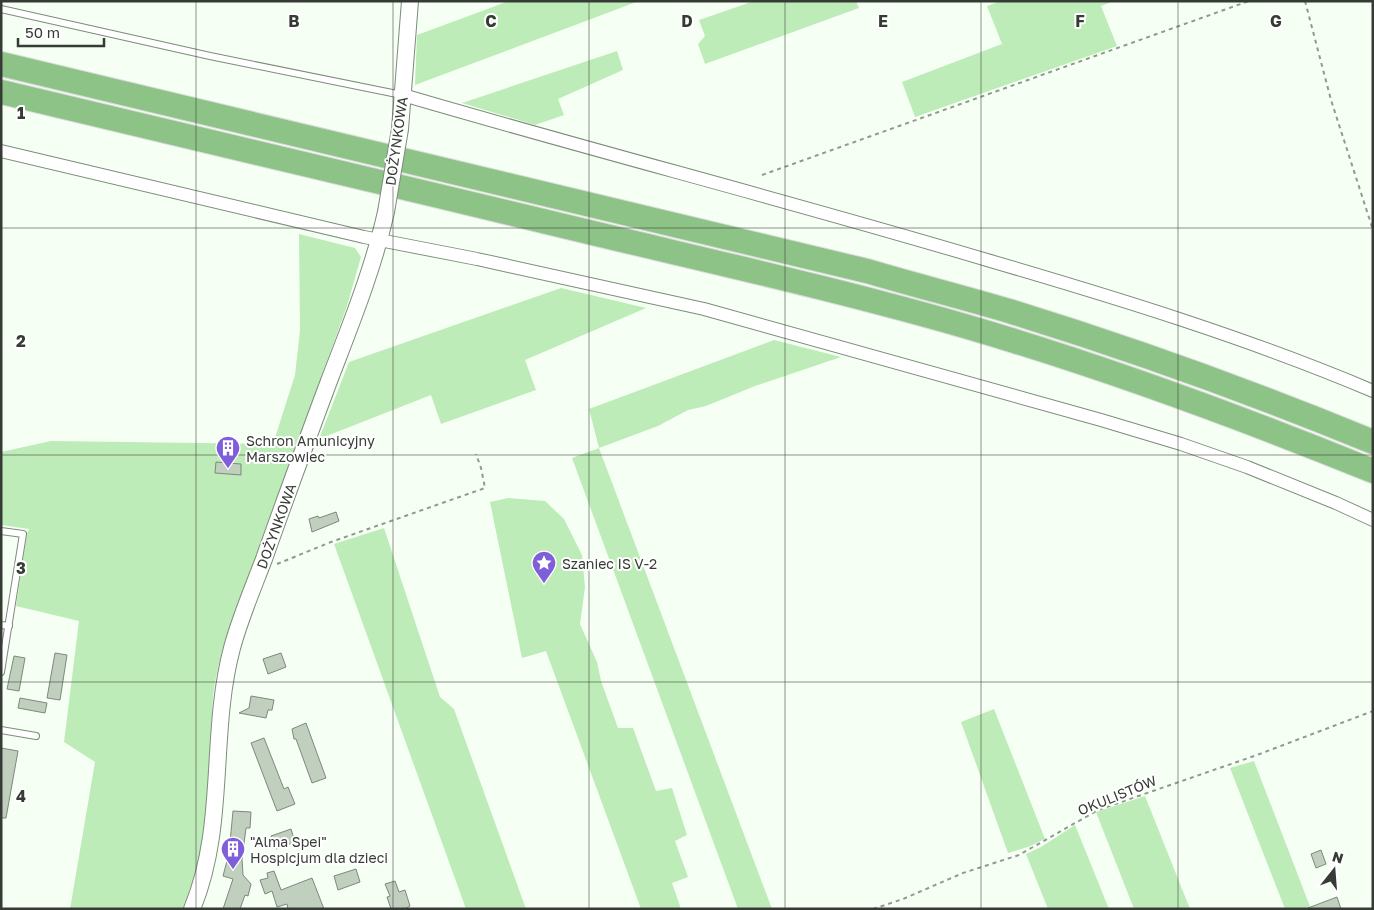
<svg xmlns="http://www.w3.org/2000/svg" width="1374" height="910" font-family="'Golos Text',sans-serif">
<rect width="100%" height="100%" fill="#f5fff4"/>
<!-- green -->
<g fill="#beecb8">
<polygon points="509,1 639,1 415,85 417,35"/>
<polygon points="754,1 856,1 859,8 705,64 698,44 705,36 699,20"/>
<polygon points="1001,1 1114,1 1101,6 1117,46 915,117 902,82 1002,44 987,6"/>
<polygon points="617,51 623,70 558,99 564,115 535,125 462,103"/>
<path d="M299,234L355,248L361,257L347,306L225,641C220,659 215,678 213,697C207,770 213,841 182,909H70L95,762L64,742L79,621L16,606L27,533L29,529L1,525V452L51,441L273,444L295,375L300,330Z"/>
<polygon points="561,288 646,308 525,360 536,390 441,424 431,395 319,439 349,362"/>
<polygon points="774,340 841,357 755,386 706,406 688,410 658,426 599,448 772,909 738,909 572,458 599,448 589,409"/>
<polygon points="508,498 545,501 564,519 582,555 585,587 580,624 597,662 601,681 618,728 633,728 656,791 672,788 687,835 675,841 688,877 672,883 681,909 641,909 546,651 522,658 490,502"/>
<polygon points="384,528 440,697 454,709 526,909 466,909 334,544"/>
<polygon points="994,709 1045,839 1028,847 1008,853 961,722"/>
<polygon points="1254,761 1311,909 1285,909 1230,768"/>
<polygon points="1145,796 1190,909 1134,909 1096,812"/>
<polygon points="1075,825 1109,909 1048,909 1026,854 1041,847"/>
</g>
<!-- building -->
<g fill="#c0cfbe" stroke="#7b8a7a">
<polygon points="216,462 241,464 241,475 215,473"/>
<polygon points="336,512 339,521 312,532 309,519 318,516 319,518"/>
<polygon points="55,653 67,655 60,700 47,698"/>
<polygon points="281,653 286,667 268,674 263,659"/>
<polygon points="14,656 25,658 19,691 7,689"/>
<polygon points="251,696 274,700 272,710 268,710 266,718 239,713 249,708"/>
<polygon points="20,698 47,703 45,713 18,708"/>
<polygon points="306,723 326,778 312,783 296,739 294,739 292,729"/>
<polygon points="264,738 284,789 288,787 295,804 277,811 251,743"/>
<polygon points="1,748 18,751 6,818 1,818"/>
<polygon points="233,811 251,812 250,828 246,828 242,859 243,875 251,884 248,896 245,895 240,909 223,909 233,879 223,876 229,853"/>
<polygon points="291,829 295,842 276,849 271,836"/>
<polygon points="1321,850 1326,864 1316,868 1311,854"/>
<polygon points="356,869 360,882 338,890 334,876"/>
<polygon points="274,871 281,890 312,878 324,909 288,909 287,904 277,907 272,891 265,894 260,880 268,878 267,873"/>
<polygon points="395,881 399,892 405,890 410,906 405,909 391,909 387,897 390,896 385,884"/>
<polygon points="1337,897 1341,909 1308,909 1308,908"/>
</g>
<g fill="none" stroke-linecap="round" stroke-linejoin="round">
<defs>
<g id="service">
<polyline points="1,9 210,56 402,95"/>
<polyline points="1,531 23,534 1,672"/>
<polyline points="1,625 9,626"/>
<polyline points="1,730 36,736"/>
</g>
<g id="minor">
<path d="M403,95C597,152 793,202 987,260C1117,298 1248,338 1373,391"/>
<polyline points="1,151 364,237 477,259 704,309 1101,420 1181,444 1247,467 1336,503 1373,520"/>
</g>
<g id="tertiary">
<polyline points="400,129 410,1"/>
<path d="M192,909C227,825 209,734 232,648C240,618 253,588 264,559C285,499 307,440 329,381C350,326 373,270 386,212"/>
</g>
<g id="motorway">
<path d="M1,64L867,271C914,285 962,297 1009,311C1132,349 1254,393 1373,442"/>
<path d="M1,92C192,138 382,182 572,228C704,260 837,289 968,327C1105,367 1240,417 1373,471"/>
</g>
</defs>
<!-- service casing -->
<use href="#service" stroke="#7e8c7c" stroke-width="8"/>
<!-- minor casing -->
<use href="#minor" stroke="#7e8c7c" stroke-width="14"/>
<!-- tertiary casing -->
<use href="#tertiary" stroke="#7e8c7c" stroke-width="18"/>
<!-- motorway casing -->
<use href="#motorway" stroke="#dbdcdb" stroke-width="26"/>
<!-- path -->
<g stroke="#919990" stroke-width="2" stroke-dasharray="4 4" stroke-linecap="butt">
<polyline points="1305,1 1331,100 1373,230"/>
<polyline points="762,175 1249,1"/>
<polyline points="277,564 331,542 485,488 481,468 476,454"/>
<polyline points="873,909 903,899 963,873 1019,855 1098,810 1257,755 1373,711"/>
</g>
<!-- service -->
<use href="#service" stroke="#fff" stroke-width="6"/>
<!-- minor -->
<use href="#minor" stroke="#fff" stroke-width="12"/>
<!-- tertiary -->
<use href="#tertiary" stroke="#fff" stroke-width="16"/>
<!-- motorway -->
<use href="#motorway" stroke="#8dc387" stroke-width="24"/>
<defs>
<polyline id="tertiary-bridge" points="386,212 400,129"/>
</defs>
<!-- tertiary-bridge casing -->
<use href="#tertiary-bridge" stroke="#7e8c7c" stroke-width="18" stroke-linecap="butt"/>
<!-- tertiary-bridge -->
<use href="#tertiary-bridge" stroke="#fff" stroke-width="16"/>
</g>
<!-- grid -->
<path fill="none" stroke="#363c35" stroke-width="1" stroke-opacity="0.55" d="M196,1V909M393,1V909M589,1V909M785,1V909M981,1V909M1178,1V909M1,228H1373M1,455H1373M1,682H1373"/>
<!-- icons -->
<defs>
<symbol id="building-pin" viewBox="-11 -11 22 30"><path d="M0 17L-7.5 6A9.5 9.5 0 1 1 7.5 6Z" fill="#7f5fd9" stroke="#fff"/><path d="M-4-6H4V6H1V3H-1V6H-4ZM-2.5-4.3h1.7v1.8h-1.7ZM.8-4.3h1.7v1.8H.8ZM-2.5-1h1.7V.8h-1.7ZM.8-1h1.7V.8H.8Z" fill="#fff"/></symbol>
<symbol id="sight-pin" viewBox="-11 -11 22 30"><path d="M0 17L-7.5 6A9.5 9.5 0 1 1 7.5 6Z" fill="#7f5fd9" stroke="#fff"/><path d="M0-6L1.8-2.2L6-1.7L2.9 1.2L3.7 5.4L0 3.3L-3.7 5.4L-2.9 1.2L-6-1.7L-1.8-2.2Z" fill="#fff"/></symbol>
</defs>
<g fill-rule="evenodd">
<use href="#building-pin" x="214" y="434" width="28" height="38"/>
<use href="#sight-pin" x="530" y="549" width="28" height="38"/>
<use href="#building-pin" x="219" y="835" width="28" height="38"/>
</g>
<g text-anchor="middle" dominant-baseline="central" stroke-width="4" stroke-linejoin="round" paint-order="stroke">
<!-- street labels -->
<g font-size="14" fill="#363c35" stroke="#fff">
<text transform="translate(396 141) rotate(-82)">DOŻYNKOWA</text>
<text transform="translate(276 526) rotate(-70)">DOŻYNKOWA</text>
<text transform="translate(1117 795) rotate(-22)">OKULISTÓW</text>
</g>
<!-- poi labels -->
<g font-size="14" fill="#363c35" stroke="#fff" text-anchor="start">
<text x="246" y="440">Schron Amunicyjny<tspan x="246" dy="16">Marszowiec</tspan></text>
<text x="562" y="563">Szaniec IS V-2</text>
<text x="250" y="841">"Alma Spei"<tspan x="250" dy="16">Hospicjum dla dzieci</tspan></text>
</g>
</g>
<g font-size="16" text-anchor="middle" font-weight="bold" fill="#363c35" stroke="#fff" stroke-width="4" stroke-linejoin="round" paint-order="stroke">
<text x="294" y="27">B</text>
<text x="491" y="27">C</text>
<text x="687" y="27">D</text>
<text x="883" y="27">E</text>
<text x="1080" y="27">F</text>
<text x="1276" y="27">G</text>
<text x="21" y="119">1</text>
<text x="21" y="347">2</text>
<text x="21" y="574">3</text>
<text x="21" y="802">4</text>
</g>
<!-- border -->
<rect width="1374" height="910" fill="none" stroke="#363c35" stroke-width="5"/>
<!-- north arrow -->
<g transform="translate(1334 870) rotate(17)" stroke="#ffffff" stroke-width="4" paint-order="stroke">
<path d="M0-4L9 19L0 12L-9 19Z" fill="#363c35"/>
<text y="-8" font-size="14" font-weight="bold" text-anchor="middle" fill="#363c35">N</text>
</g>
<!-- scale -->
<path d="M18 38v8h86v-8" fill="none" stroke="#363c35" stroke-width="2.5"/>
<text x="25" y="38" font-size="15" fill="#363c35" stroke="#ffffff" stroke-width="4" paint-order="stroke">50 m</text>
</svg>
